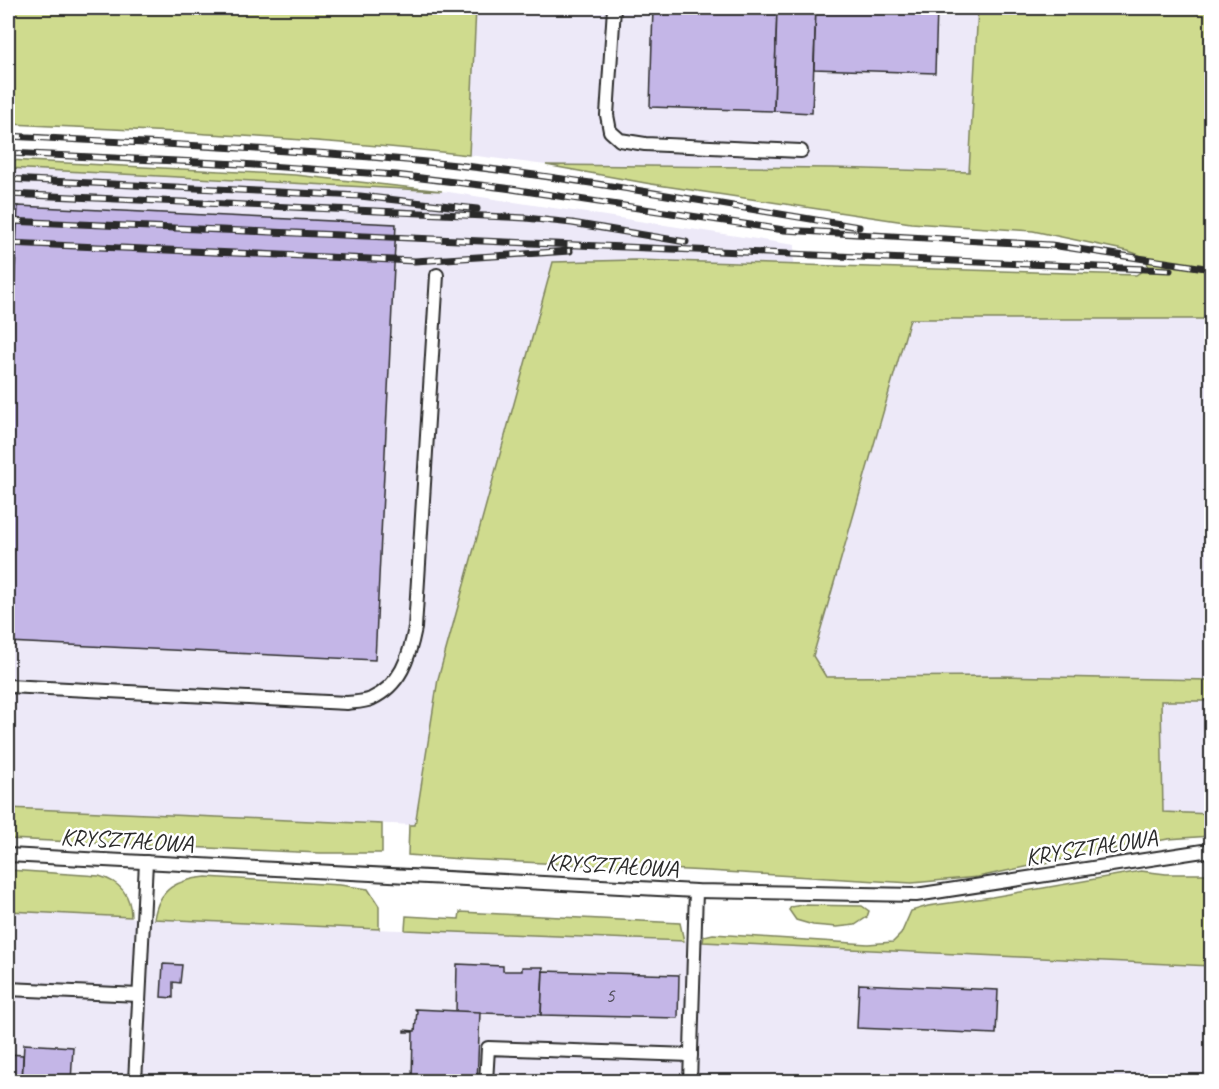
<svg xmlns="http://www.w3.org/2000/svg" width="1219" height="1089" font-family="Caveat,sans-serif">
<rect width="100%" height="100%" fill="#fff"/>
<filter id="ink" filterUnits="userSpaceOnUse"><feTurbulence type="fractalNoise" baseFrequency=".0167" numOctaves="2"/><feDisplacementMap in="SourceGraphic" scale="12" xChannelSelector="R" yChannelSelector="G"/><feConvolveMatrix kernelMatrix="1 2 1 2 8 2 1 2 1" color-interpolation-filters="sRGB"/></filter>
<g filter="url(#ink)">
<!-- built -->
<g fill="#ede9f8">
<polygon points="476,8 978,8 970,172 832,168 546,165 469,155"/>
<polygon points="8,168 442,191 795,245 793,264 635,260 553,263 438,679 415,825 8,808"/>
<polygon points="910,319 1211,319 1211,680 1001,676 826,677 813,656"/>
<polygon points="1161,700 1211,701 1211,814 1163,812"/>
<polygon points="8,911 321,927 684,941 1211,966 1211,1081 8,1081"/>
</g>
<!-- green -->
<g fill="#cfdb8e" stroke="#7d835c" stroke-width="1.5">
<path d="M8,8H476L469,155C316,138 162,131 8,124Z"/>
<path d="M978,8H1211V319H910L813,656L826,677L1001,676L1211,680V701H1161L1163,812L1211,814V836L1168,839L1087,854L978,877L912,883L708,871L461,859L408,855L409,825H415L438,679L553,262L635,260L1136,275L1148,267C1148,256 1136,254 1128,251L1033,231L911,223L651,184L546,165L832,168L969,172Z"/>
<polygon points="8,160 295,175 442,191 8,168"/>
<polygon points="8,808 382,824 382,853 320,853 8,839"/>
<path d="M8,870L99,876C121,882 131,895 131,917L8,911Z"/>
<polygon points="1141,871 1166,874 1211,874 1211,966 703,942 704,936 713,934 868,944 893,942 901,934 911,911 928,906 992,897"/>
<path d="M206,877L340,885L368,889L379,906V929L154,919C159,887 178,880 206,877Z"/>
<polygon points="802,905 862,906 869,911 867,917 855,925 837,927 813,925 796,920 789,910 791,907"/>
<polygon points="460,912 680,923 684,941 405,930 406,916 459,919"/>
</g>
<!-- building -->
<g fill="#c4b6e7" stroke="#2b2b2b" stroke-width="1.5">
<polygon points="653,8 777,8 774,111 650,107"/>
<polygon points="777,8 816,8 812,113 774,111"/>
<polygon points="816,8 937,8 935,73 814,69"/>
<polygon points="8,205 18,206 8,429"/>
<polygon points="18,206 396,224 375,660 8,642 8,429"/>
<polygon points="163,964 182,965 180,983 173,982 173,998 161,997"/>
<polygon points="457,964 503,966 503,971 522,971 522,967 543,967 541,1015 456,1012"/>
<polygon points="543,971 679,975 678,1018 541,1015"/>
<polygon points="859,984 998,990 996,1034 857,1028"/>
<polygon points="415,1009 480,1012 477,1082 412,1082 413,1032 404,1032 404,1030 415,1031 417,1011"/>
<polygon points="24,1044 73,1047 71,1082 22,1082"/>
<polygon points="8,1054 23,1055 22,1082 8,1082"/>
</g>
<g fill="none" stroke-linecap="round" stroke-linejoin="round">
<defs>
<g id="service">
<polyline points="614,8 607,115 610,131 620,140 645,144 801,151"/>
<path d="M8,686L347,703C355,702 364,702 371,699C401,685 409,658 415,628L437,275"/>
<polyline points="8,855 696,891 916,895 1203,851 1212,852"/>
<polyline points="8,989 139,995"/>
<polyline points="135,1082 146,862"/>
<polyline points="486,1082 488,1048 691,1055"/>
<polyline points="690,1082 696,891"/>
</g>
</defs>
<!-- service casing -->
<use href="#service" stroke="#2b2b2b" stroke-width="16"/>
<!-- service -->
<use href="#service" stroke="#fff" stroke-width="12"/>
<defs>
<g id="rail">
<path d="M8,136C154,144 301,149 447,164C585,179 722,205 859,227"/>
<polyline points="8,153 240,164 396,175 505,188 784,230 1051,245 1212,269"/>
<polyline points="8,179 360,196 477,209"/>
<polyline points="8,194 526,218 572,223 686,242"/>
<polyline points="8,221 1170,270"/>
<polyline points="8,243 415,261 570,251"/>
</g>
</defs>
<!-- rail casing -->
<use href="#rail" stroke="#2b2b2b" stroke-width="7"/>
<!-- rail -->
<use href="#rail" stroke="#fff" stroke-width="4.5" stroke-dasharray="14" stroke-linecap="butt"/>
</g>
</g>
<g text-anchor="middle" dominant-baseline="central" stroke-width="5" stroke-linejoin="round" paint-order="stroke">
<!-- number labels -->
<g font-size="21" fill="#514e5a">
<text x="610" y="995">5</text>
</g>
<!-- street labels -->
<g font-size="24" fill="#2b2b2b" stroke="#fff">
<text transform="translate(127 840) rotate(3)">KRYSZTAŁOWA</text>
<text transform="translate(1091 847) rotate(-9)">KRYSZTAŁOWA</text>
<text transform="translate(612 865) rotate(3)">KRYSZTAŁOWA</text>
</g>
</g>
<!-- margin -->
<rect width="1219" height="1089" fill="none" stroke="#fff" stroke-width="30"/>
<rect x="15" y="15" width="1189" height="1059" fill="none" stroke="#2b2b2b" stroke-width="2" filter="url(#ink)"/>
</svg>
